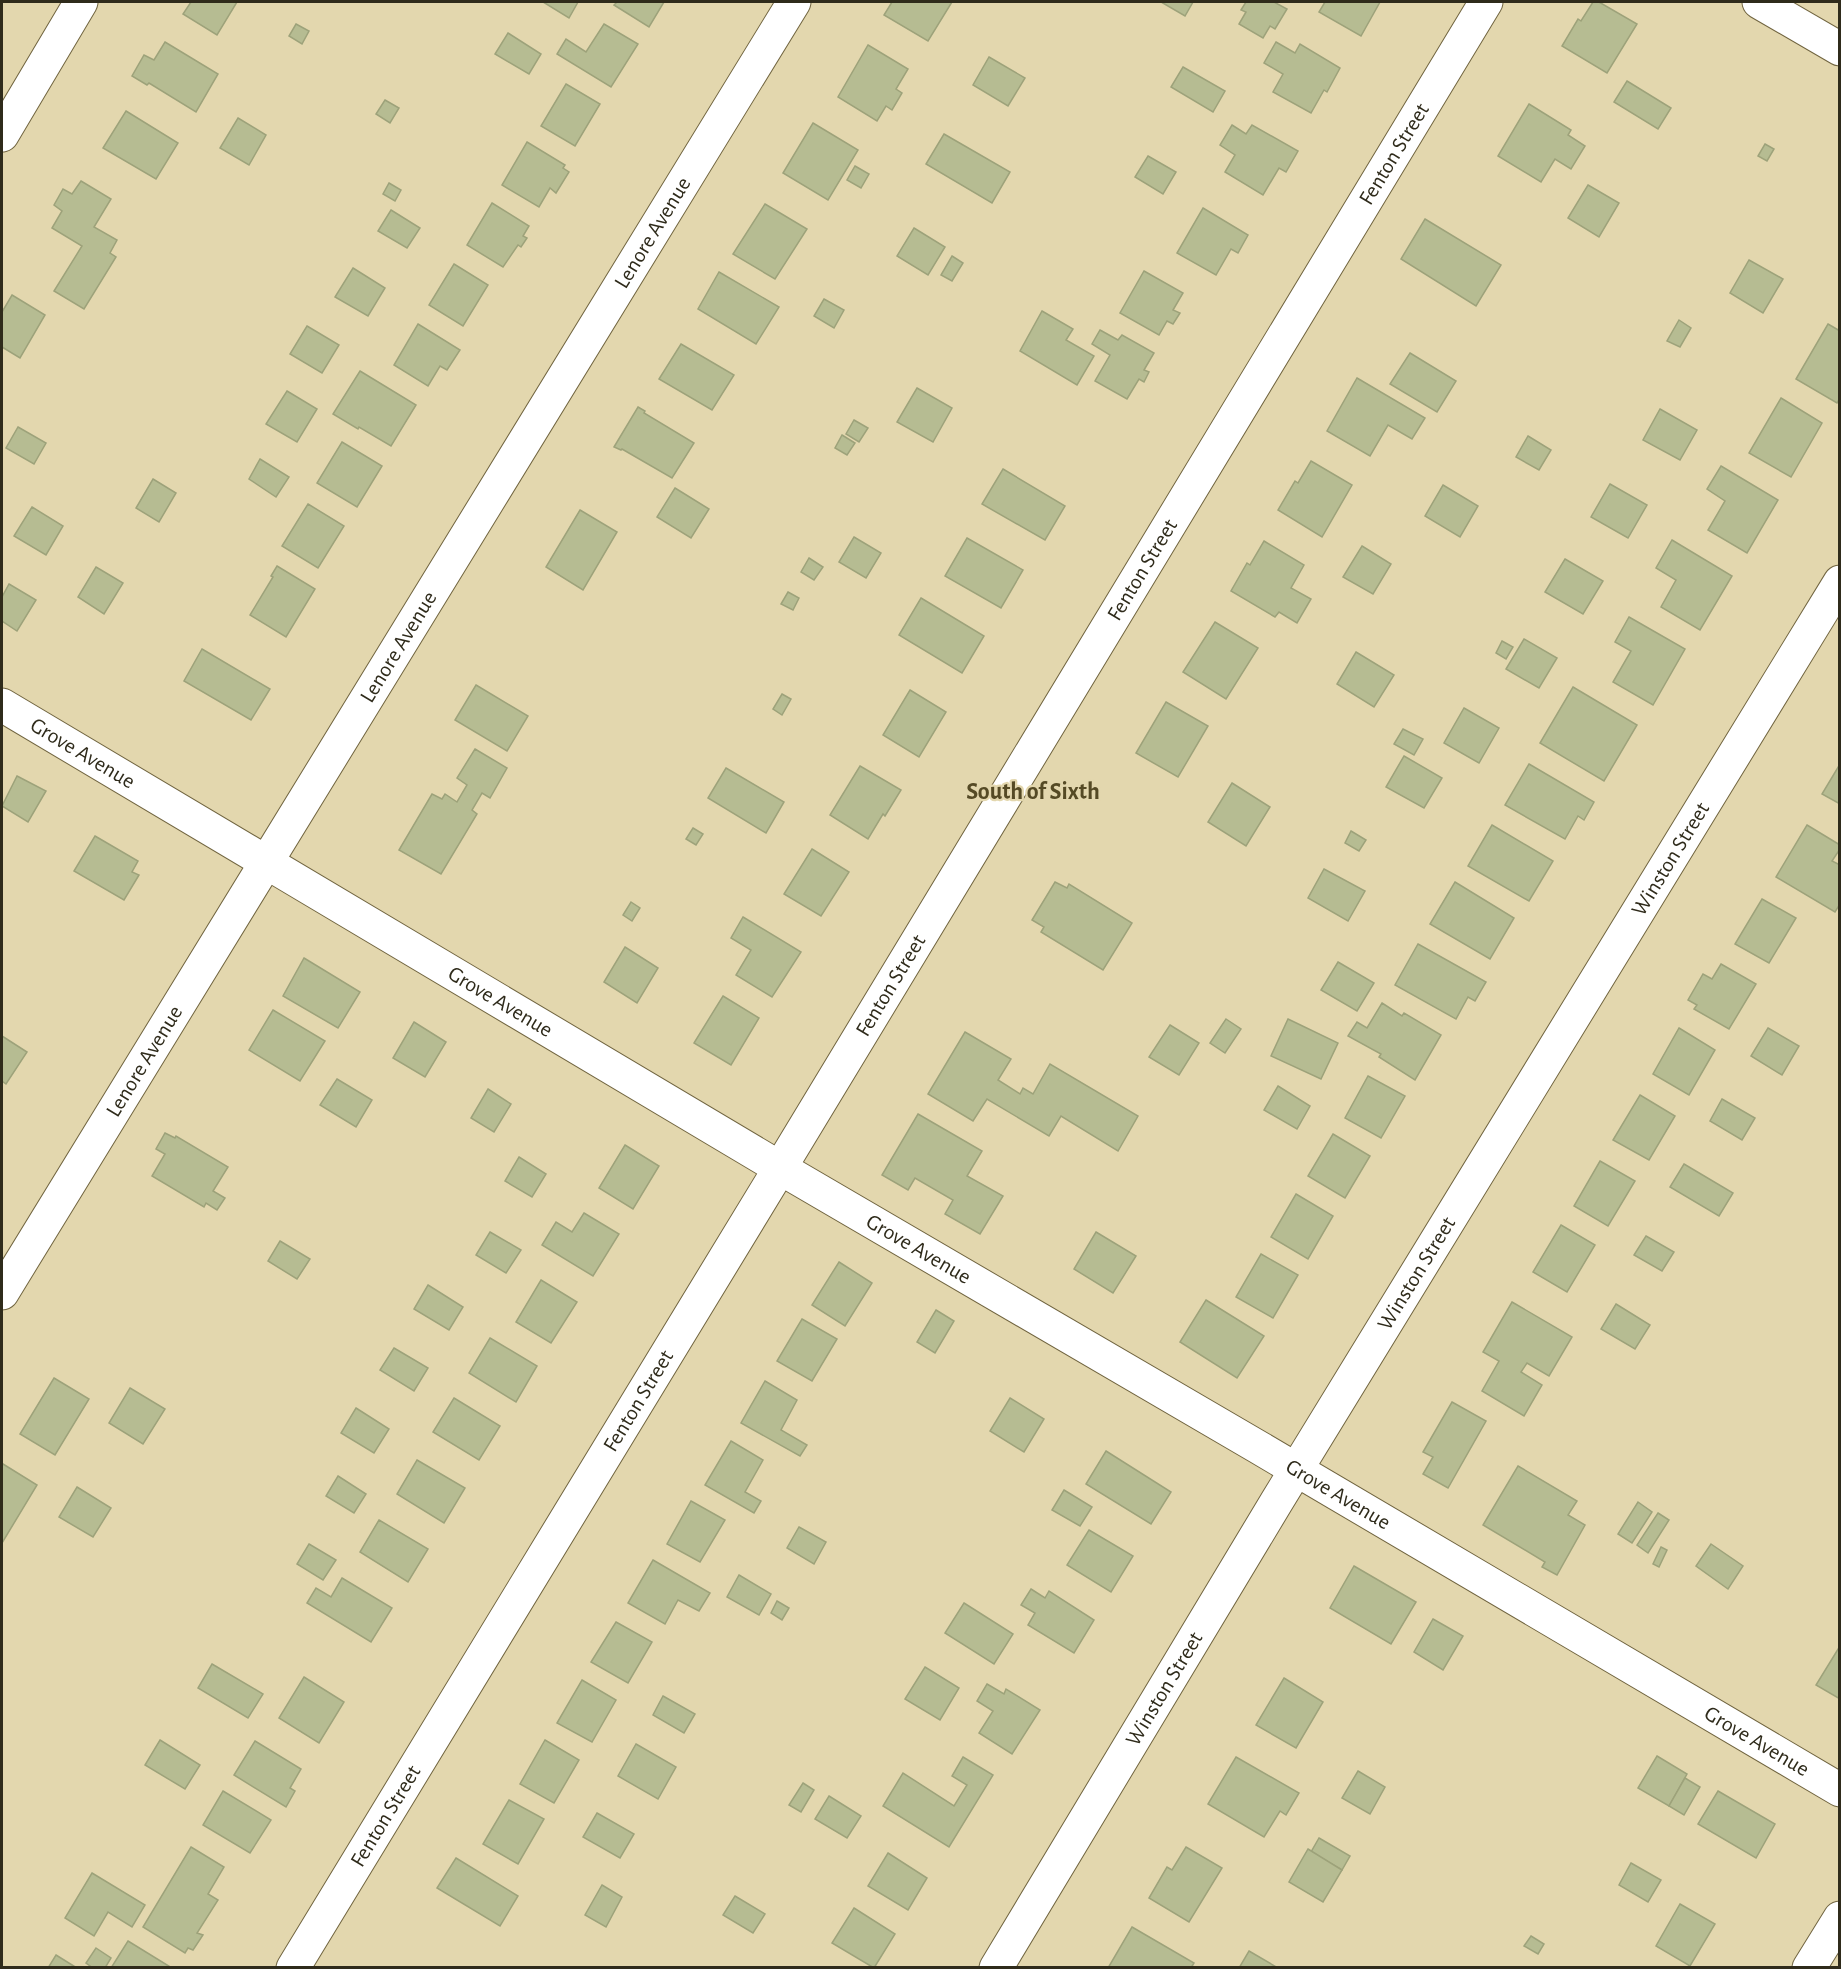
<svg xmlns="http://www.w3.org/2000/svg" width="1841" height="1969" font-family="'Alegreya Sans',sans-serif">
<rect width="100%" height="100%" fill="#e3d7ae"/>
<!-- building -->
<g fill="#b6bc92" stroke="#9da27a" stroke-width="1.5">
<polygon points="191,2 237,2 217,35 183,14"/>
<polygon points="543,2 578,2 569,18"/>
<polygon points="617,2 664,2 649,27 614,5"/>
<polygon points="892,2 952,2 928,41 884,15"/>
<polygon points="1161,2 1193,2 1185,16"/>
<polygon points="1246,2 1274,2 1287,9 1275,29 1270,26 1263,38 1239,24 1246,12 1241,10"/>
<polygon points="1325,2 1380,2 1361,36 1319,12"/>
<polygon points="1593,2 1599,2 1637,24 1607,73 1562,46 1578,19 1581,21"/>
<polygon points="296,24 309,31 302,44 289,36"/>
<polygon points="604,24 638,44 611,87 557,54 566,39 586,52"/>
<polygon points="508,33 541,54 529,74 495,54"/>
<polygon points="165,42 218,74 196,112 149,83 147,85 132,76 144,55 154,60"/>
<polygon points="1276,42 1295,53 1300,44 1340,68 1327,92 1324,90 1311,113 1273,92 1283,74 1264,63"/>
<polygon points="868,45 908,69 896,89 902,93 892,110 886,106 877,121 838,97"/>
<polygon points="989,57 1025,78 1008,106 973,85"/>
<polygon points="1183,67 1225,91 1213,112 1171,87"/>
<polygon points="1627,81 1671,108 1658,129 1614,102"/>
<polygon points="566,84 600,104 575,146 541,126"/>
<polygon points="385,100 399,108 390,123 376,114"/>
<polygon points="1529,104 1571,130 1568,135 1585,146 1571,169 1555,159 1541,182 1498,156"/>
<polygon points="126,111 178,143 156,179 103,148"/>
<polygon points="238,118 266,135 249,165 220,148"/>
<polygon points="813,123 858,150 828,200 783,173"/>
<polygon points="1232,125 1246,134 1252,125 1298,151 1286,172 1279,168 1263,195 1225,172 1235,155 1220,145"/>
<polygon points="944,134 1010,172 992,203 926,164"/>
<polygon points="527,142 565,165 563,168 569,172 556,193 550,188 539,207 502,185"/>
<polygon points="1765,144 1774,149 1767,161 1758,156"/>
<polygon points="1148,156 1176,172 1163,194 1135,177"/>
<polygon points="855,166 869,174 861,188 847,180"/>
<polygon points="81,181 111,199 94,227 117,240 110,253 116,257 84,309 54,291 82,246 52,228 62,211 54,205 63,189 72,194"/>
<polygon points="389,183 401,190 395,201 383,194"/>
<polygon points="1588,185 1619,203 1599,237 1568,218"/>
<polygon points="492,203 529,226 523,236 527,238 521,247 518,245 503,267 467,245"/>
<polygon points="765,204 807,229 775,279 733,254"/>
<polygon points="1203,208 1248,235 1238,253 1231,249 1216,275 1177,253"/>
<polygon points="391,210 420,228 407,248 378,231"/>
<polygon points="1425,219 1501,265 1476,306 1401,259"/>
<polygon points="914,228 945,247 928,275 897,256"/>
<polygon points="952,256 963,263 952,281 941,275"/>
<polygon points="1749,260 1783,279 1763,313 1730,293"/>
<polygon points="454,264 488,285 463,326 429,305"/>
<polygon points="353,268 385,288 368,316 335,297"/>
<polygon points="1144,271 1183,293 1173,310 1180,313 1173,324 1167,321 1159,335 1120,313"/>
<polygon points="719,272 779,307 756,344 698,309"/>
<polygon points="12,295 45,315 20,358 2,347 2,312"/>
<polygon points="824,299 844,310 834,328 814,316"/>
<polygon points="1042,311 1073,329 1066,340 1094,356 1077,385 1020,351"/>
<polygon points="1679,320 1691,328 1680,347 1667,341"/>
<polygon points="418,324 460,350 447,370 440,366 428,386 394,365"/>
<polygon points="1828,324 1840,331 1840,398 1837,403 1796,379"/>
<polygon points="307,326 339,345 322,373 290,354"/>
<polygon points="1100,330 1118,340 1122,335 1154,353 1144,370 1149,372 1144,382 1139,379 1127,399 1095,381 1110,355 1092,344"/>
<polygon points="681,344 734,375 712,410 659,379"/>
<polygon points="1410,353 1456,381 1437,412 1390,384"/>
<polygon points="360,371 416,405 391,446 359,427 358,429 333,414"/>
<polygon points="1357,378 1425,418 1412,439 1388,425 1370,456 1327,431"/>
<polygon points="917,388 952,408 933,442 897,422"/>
<polygon points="287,391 317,409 297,442 266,424"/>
<polygon points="1781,398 1822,423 1791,477 1749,453"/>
<polygon points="638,407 645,411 644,413 694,443 672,478 622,449 621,450 614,447"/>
<polygon points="1660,409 1697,430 1680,460 1643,440"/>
<polygon points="854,420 868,428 859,442 846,434"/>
<polygon points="18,427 46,443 34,464 6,448"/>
<polygon points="842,435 855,443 847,455 835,448"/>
<polygon points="1528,436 1551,450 1539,470 1516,457"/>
<polygon points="342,442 382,466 357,507 317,483"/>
<polygon points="260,459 289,477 276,497 249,479"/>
<polygon points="1311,461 1352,485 1322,537 1278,510 1295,481 1298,483"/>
<polygon points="1721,466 1778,500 1747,553 1708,530 1725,501 1707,489"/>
<polygon points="1003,469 1065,506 1045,540 982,504"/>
<polygon points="153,479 176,493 159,522 136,508"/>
<polygon points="1610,484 1647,505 1628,538 1591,517"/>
<polygon points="1443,485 1478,506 1460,537 1425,516"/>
<polygon points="675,488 709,509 691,538 657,517"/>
<polygon points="308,504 344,526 318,568 282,546"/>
<polygon points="32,507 63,526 46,555 14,536"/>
<polygon points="580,510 617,532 583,590 546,567"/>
<polygon points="854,537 881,553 866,578 839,562"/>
<polygon points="967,538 1023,570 1001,608 945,576"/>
<polygon points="1672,540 1732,576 1700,630 1661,607 1676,580 1656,568"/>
<polygon points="1264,541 1304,565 1291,588 1311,599 1297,623 1279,612 1275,617 1231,591 1247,563 1250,565"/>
<polygon points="1362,546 1391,564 1373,594 1343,577"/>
<polygon points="809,558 823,567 814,580 801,572"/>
<polygon points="1565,559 1603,581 1583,614 1545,592"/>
<polygon points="277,566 315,589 286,637 250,615 273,577 271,576"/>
<polygon points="96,567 123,583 104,614 78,597"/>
<polygon points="9,584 36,600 17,631 2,621 2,597"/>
<polygon points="788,592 799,598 793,610 781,604"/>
<polygon points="921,598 984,636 962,673 899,635"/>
<polygon points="1629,617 1685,649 1653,705 1613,682 1631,651 1615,642"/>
<polygon points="1215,622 1258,648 1226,699 1183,672"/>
<polygon points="1524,639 1557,658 1539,688 1506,669"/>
<polygon points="1502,641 1513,647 1506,659 1496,653"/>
<polygon points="202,649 270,689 251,720 184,681"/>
<polygon points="1356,652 1394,675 1374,707 1337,684"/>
<polygon points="476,685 528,716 507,751 455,720"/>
<polygon points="1573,687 1637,725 1604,781 1540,743"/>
<polygon points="910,690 946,712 919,757 883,735"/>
<polygon points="782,694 791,699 782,715 773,709"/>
<polygon points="1166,702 1208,726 1178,777 1136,753"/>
<polygon points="1464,708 1499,728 1479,763 1444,743"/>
<polygon points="1403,729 1423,739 1414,755 1394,744"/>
<polygon points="475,749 507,768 490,798 482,793 472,810 477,814 441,874 399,850 432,794 442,799 445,794 457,802 467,785 457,778"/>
<polygon points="1404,756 1442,778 1424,808 1386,787"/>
<polygon points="1529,764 1594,802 1584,820 1578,816 1565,839 1505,805"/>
<polygon points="1840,764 1840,804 1822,794"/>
<polygon points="860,766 901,790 885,816 883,814 868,839 830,815"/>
<polygon points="726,768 784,802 766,833 708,798"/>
<polygon points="17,776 46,791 28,822 2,806"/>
<polygon points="1232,783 1270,807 1246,846 1208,822"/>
<polygon points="1492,825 1553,861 1529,901 1468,866"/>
<polygon points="1807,825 1840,845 1840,849 1832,861 1840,865 1840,904 1835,912 1776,877"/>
<polygon points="693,828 703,834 696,845 686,839"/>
<polygon points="1351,831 1366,840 1359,851 1345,843"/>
<polygon points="95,836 138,861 132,872 139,875 124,900 74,871"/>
<polygon points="812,849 849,872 821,916 784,894"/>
<polygon points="1324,869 1365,891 1348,921 1308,898"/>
<polygon points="1055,882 1067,888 1069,884 1132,923 1103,970 1041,932 1044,927 1032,920"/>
<polygon points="1455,882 1514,918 1490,959 1430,924"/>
<polygon points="1762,899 1796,918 1769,963 1735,944"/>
<polygon points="631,902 640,908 632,921 623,915"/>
<polygon points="743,917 801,952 772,997 736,975 751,950 731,938"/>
<polygon points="1418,944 1486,982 1475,1001 1468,997 1456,1019 1395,985"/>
<polygon points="625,947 658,968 637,1003 604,982"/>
<polygon points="304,958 360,992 338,1028 283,996"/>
<polygon points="1338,962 1374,983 1357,1011 1321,990"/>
<polygon points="1721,964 1756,984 1729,1029 1694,1009 1697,1005 1688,1000 1703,974 1712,979"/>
<polygon points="723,996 759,1018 731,1065 694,1043"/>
<polygon points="1382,1003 1402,1016 1404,1013 1441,1035 1415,1080 1379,1057 1381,1054 1348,1036 1357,1022 1367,1028"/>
<polygon points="273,1010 325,1041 300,1081 249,1050"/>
<polygon points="1226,1019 1241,1029 1225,1053 1210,1043"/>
<polygon points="1288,1019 1338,1043 1321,1079 1271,1056"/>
<polygon points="414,1022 446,1042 425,1077 393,1058"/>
<polygon points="1170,1025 1199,1043 1179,1075 1149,1057"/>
<polygon points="1679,1028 1715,1050 1689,1095 1653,1074"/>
<polygon points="1768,1028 1799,1046 1782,1075 1751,1056"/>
<polygon points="965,1032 1011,1059 998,1080 1020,1094 1023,1088 1033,1094 1050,1064 1138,1116 1118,1151 1061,1116 1049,1136 987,1099 973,1121 928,1094"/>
<polygon points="2,1036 27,1052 6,1084 2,1081"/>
<polygon points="1368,1076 1405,1096 1381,1138 1345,1118"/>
<polygon points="337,1079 372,1100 356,1127 320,1105"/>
<polygon points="1278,1086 1310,1106 1297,1129 1264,1110"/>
<polygon points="488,1089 511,1104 494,1132 471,1118"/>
<polygon points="1640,1095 1675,1116 1649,1160 1613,1140"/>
<polygon points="1722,1099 1755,1118 1742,1140 1710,1121"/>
<polygon points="918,1114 982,1151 967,1176 1003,1196 980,1234 945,1214 953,1200 915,1178 908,1190 882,1175"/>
<polygon points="165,1133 175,1138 176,1136 228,1167 213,1191 225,1198 217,1210 206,1203 204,1207 152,1176 165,1154 156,1149"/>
<polygon points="1333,1134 1370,1156 1345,1198 1308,1176"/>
<polygon points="625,1145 659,1166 633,1209 599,1188"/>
<polygon points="519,1157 546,1174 532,1197 505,1181"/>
<polygon points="1600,1161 1635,1181 1608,1226 1574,1206"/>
<polygon points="1684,1164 1733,1193 1719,1216 1670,1187"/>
<polygon points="1296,1194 1333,1216 1308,1259 1271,1237"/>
<polygon points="584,1213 619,1234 593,1276 542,1245 556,1222 572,1232"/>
<polygon points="1561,1225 1595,1245 1567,1292 1533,1272"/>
<polygon points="490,1232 521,1250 506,1273 476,1255"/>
<polygon points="1096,1232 1136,1256 1113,1293 1074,1269"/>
<polygon points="1646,1236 1674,1252 1662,1271 1634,1255"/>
<polygon points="280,1241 310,1259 297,1279 268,1261"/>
<polygon points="1261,1254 1298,1275 1273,1318 1236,1297"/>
<polygon points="839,1262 872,1283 845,1326 812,1305"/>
<polygon points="541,1280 577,1302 551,1343 516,1322"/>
<polygon points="428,1285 463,1307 449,1330 414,1309"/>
<polygon points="1206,1300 1264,1336 1237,1378 1180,1342"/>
<polygon points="1512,1302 1572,1337 1549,1376 1527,1363 1521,1372 1542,1385 1524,1416 1482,1391 1499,1361 1483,1352"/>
<polygon points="1616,1304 1650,1325 1635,1349 1601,1329"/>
<polygon points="936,1310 954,1321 935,1353 917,1342"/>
<polygon points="802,1319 837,1339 812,1381 777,1361"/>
<polygon points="490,1338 537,1366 516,1402 469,1373"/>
<polygon points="394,1348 428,1368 414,1391 380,1370"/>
<polygon points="54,1378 89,1399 55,1455 20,1434"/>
<polygon points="765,1381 797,1400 781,1430 807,1445 800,1456 741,1423"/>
<polygon points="130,1388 165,1409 143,1444 109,1423"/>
<polygon points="454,1398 500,1426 479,1460 433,1432"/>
<polygon points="1010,1398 1044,1419 1024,1452 990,1431"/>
<polygon points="1452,1402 1486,1421 1448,1488 1423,1474 1433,1457 1423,1452"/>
<polygon points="356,1408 389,1429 374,1453 341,1433"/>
<polygon points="731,1441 763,1460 745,1492 761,1501 754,1513 705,1485"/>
<polygon points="1106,1451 1171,1492 1151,1524 1086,1484"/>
<polygon points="417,1460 465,1488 444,1523 397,1494"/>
<polygon points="3,1464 37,1485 2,1543 2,1465"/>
<polygon points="1518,1466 1577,1501 1568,1515 1585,1525 1557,1575 1542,1567 1545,1562 1483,1525"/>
<polygon points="338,1476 366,1494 354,1513 326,1496"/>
<polygon points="77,1487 111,1508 93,1537 59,1517"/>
<polygon points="1064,1490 1092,1507 1080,1526 1052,1510"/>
<polygon points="691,1501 725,1520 700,1562 667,1544"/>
<polygon points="1638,1502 1652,1512 1632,1543 1618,1534"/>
<polygon points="1658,1513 1669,1520 1648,1553 1637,1545"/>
<polygon points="379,1520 428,1549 408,1582 360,1552"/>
<polygon points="799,1527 826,1542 814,1564 787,1548"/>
<polygon points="1089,1530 1133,1556 1111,1592 1067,1565"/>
<polygon points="309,1544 336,1560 323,1580 297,1564"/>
<polygon points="1711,1544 1743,1566 1728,1589 1696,1566"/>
<polygon points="1661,1547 1667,1550 1659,1567 1653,1564"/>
<polygon points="653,1560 710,1593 699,1611 678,1600 665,1624 628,1603"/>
<polygon points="1354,1566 1416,1602 1391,1644 1330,1608"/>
<polygon points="739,1575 771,1594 759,1615 727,1597"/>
<polygon points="342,1578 392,1608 371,1642 307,1603 316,1588 331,1597"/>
<polygon points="1031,1589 1045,1598 1049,1591 1094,1620 1074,1653 1028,1625 1035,1613 1021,1605"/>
<polygon points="777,1601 789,1608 782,1620 771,1613"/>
<polygon points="964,1603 1013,1634 994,1664 945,1633"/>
<polygon points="1433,1619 1463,1636 1443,1670 1414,1652"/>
<polygon points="616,1622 652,1642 628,1683 591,1662"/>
<polygon points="1840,1646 1840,1699 1816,1685"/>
<polygon points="212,1664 263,1694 248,1718 198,1688"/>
<polygon points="925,1667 959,1688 940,1720 905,1699"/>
<polygon points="304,1677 344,1702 319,1743 279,1718"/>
<polygon points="1284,1678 1323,1702 1296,1748 1256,1725"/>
<polygon points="582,1680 616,1700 592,1742 557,1723"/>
<polygon points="987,1684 1004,1694 1006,1689 1040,1710 1012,1754 979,1733 993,1711 977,1701"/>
<polygon points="663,1696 695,1714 684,1733 653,1715"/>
<polygon points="160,1740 200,1765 185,1789 145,1765"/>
<polygon points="545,1740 579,1760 554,1803 520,1784"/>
<polygon points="255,1741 301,1769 290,1788 295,1791 286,1807 234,1775"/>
<polygon points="636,1744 676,1767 658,1799 618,1776"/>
<polygon points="1657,1756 1687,1774 1669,1806 1638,1788"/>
<polygon points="963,1757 993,1775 949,1847 883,1806 903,1773 954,1806 967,1785 952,1776"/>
<polygon points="1236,1757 1299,1793 1286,1815 1280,1811 1264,1837 1208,1804"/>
<polygon points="1358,1771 1385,1787 1370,1814 1342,1798"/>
<polygon points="1685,1778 1700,1787 1684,1815 1669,1806"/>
<polygon points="803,1783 814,1790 801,1812 789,1805"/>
<polygon points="223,1791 271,1820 250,1853 203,1825"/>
<polygon points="1718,1791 1775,1824 1756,1858 1698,1824"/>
<polygon points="829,1796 861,1816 847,1838 815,1819"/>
<polygon points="509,1800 544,1819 518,1864 483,1844"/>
<polygon points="597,1813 634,1834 620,1858 583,1837"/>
<polygon points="1319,1838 1350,1856 1342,1870 1311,1852"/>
<polygon points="191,1847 224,1867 208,1894 218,1900 197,1933 203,1935 193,1950 188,1948 185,1953 143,1927"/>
<polygon points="1186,1847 1222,1868 1189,1922 1149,1898 1167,1867 1172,1870"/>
<polygon points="1308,1849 1342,1870 1323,1902 1289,1882"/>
<polygon points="888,1853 927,1878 908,1910 868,1886"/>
<polygon points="456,1858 518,1896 500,1926 437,1888"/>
<polygon points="1631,1863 1661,1880 1648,1902 1619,1885"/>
<polygon points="92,1873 145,1905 132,1927 108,1912 94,1936 65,1918"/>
<polygon points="602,1885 622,1897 606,1927 585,1915"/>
<polygon points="735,1896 765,1914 753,1933 723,1915"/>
<polygon points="1680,1904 1715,1924 1690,1966 1656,1946"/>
<polygon points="854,1908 895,1934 874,1968 832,1943"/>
<polygon points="1132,1927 1194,1963 1191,1968 1108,1968"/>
<polygon points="1531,1936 1544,1944 1538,1954 1524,1946"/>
<polygon points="128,1941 172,1968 111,1968"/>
<polygon points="96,1948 111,1958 105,1968 93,1968 86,1963"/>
<polygon points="1249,1951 1278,1968 1239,1968"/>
<polygon points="56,1955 77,1968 48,1968"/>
</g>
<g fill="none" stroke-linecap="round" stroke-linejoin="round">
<defs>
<g id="street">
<polyline points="1759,2 1840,49"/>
<polyline points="2,135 81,2"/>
<path id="s1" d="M2,705L780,1168L1258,1447L1840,1790"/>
<path id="s2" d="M2,1293L794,2"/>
<path id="s3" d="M293,1968L780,1168L1486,2"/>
<path id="s4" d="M996,1968L1277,1501L1840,582"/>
<polyline points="1809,1968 1840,1918"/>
</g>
</defs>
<!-- street casing -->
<use href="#street" stroke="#716540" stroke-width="35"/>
<!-- street -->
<use href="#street" stroke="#fff" stroke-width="33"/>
</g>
<g text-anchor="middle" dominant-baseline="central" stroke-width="4.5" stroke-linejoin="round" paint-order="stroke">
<!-- street labels -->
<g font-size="22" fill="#2f2b1b" stroke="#e3d7ae">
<text stroke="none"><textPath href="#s3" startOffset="2122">Fenton Street</textPath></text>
<text stroke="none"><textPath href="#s2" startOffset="1244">Lenore Avenue</textPath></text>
<text stroke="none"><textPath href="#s3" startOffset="1636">Fenton Street</textPath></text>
<text stroke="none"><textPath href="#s2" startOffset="758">Lenore Avenue</textPath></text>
<text stroke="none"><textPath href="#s1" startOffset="94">Grove Avenue</textPath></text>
<text stroke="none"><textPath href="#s4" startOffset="1298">Winston Street</textPath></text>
<text stroke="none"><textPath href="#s3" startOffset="1150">Fenton Street</textPath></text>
<text stroke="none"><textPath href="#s1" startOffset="580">Grove Avenue</textPath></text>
<text stroke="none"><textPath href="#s2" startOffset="272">Lenore Avenue</textPath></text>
<text stroke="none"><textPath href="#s1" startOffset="1066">Grove Avenue</textPath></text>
<text stroke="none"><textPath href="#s4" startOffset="812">Winston Street</textPath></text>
<text stroke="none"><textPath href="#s3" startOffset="664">Fenton Street</textPath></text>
<text stroke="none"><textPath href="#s1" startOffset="1552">Grove Avenue</textPath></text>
<text stroke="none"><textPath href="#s4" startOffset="326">Winston Street</textPath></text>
<text stroke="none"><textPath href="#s1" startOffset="2038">Grove Avenue</textPath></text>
<text stroke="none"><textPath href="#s3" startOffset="178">Fenton Street</textPath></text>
</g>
<!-- neighbourhood labels -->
<g font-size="24" font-weight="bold" fill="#554a25" stroke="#e3d7ae">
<text x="1033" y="792">South of Sixth</text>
</g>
</g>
<!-- border -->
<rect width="1841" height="1969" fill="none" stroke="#2f2b1b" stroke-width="6"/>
</svg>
